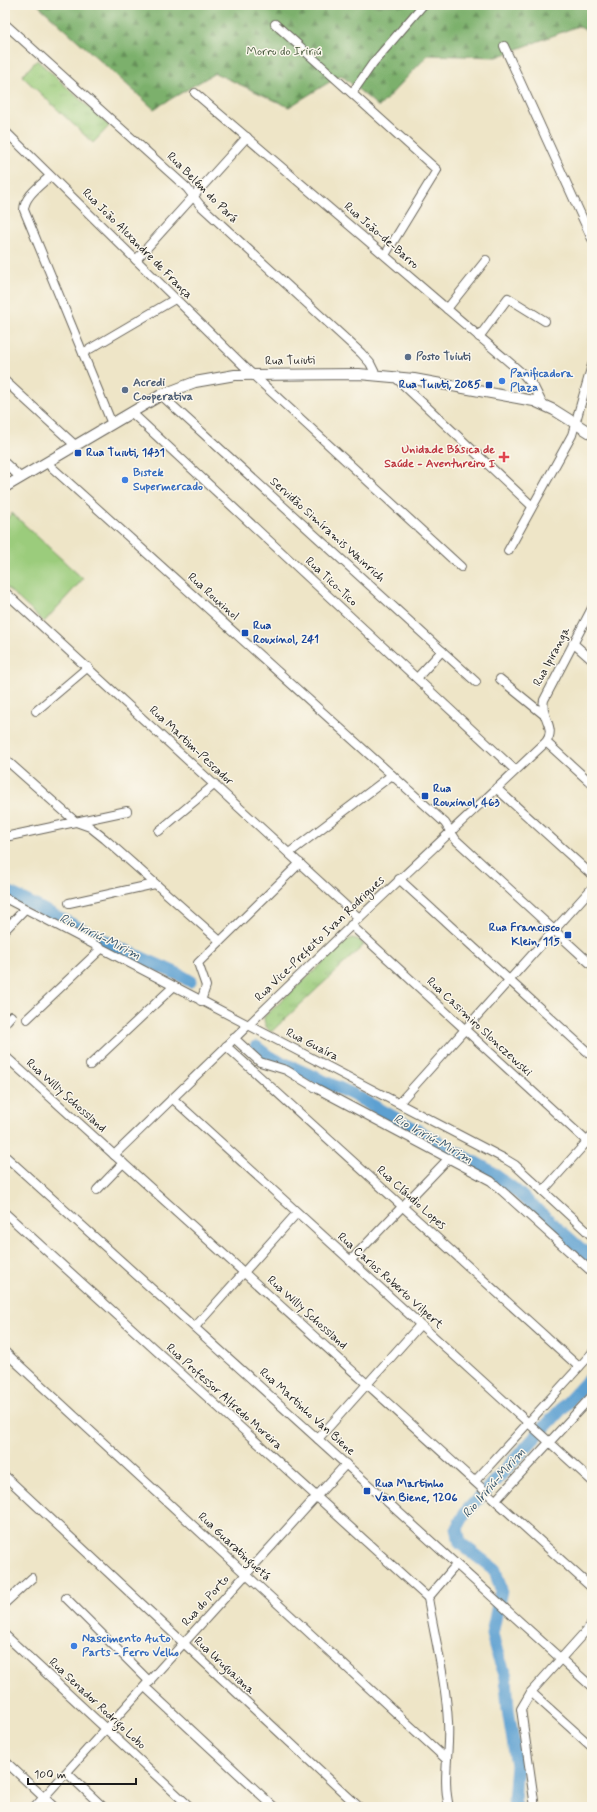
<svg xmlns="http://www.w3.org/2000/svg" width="597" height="1812" font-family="Mynerve,sans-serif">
<defs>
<pattern id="grass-tufts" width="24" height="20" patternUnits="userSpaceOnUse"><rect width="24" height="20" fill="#9bcc7c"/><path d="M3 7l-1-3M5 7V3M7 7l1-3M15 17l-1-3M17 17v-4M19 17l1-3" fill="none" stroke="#85af6b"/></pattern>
<pattern id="forest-firs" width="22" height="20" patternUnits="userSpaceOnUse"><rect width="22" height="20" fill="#7cb06c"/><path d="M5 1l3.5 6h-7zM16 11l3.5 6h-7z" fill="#658e58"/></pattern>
</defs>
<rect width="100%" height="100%" fill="#fbf7ec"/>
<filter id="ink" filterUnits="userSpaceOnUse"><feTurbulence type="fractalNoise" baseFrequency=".025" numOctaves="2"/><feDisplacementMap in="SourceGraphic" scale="8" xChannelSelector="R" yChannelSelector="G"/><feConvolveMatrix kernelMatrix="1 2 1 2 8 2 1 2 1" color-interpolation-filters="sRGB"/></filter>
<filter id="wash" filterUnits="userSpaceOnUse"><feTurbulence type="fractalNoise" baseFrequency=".012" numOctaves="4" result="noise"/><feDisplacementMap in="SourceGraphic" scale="16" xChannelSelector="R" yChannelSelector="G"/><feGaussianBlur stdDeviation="0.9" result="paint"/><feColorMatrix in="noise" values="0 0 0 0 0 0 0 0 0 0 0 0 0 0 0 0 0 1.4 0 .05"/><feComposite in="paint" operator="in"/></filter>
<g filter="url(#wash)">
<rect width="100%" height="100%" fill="#eee5c7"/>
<!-- grass -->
<g fill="url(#grass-tufts)" stroke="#5c744c">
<polygon points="37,60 109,126 93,143 22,76"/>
<path d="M353,938L359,940L364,945L271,1032C266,1028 264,1024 264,1017L348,940Z"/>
</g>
<!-- forest -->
<polygon fill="url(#forest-firs)" stroke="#4c6644" points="38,5 592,5 592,34 578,26 497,57 428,55 379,107 341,75 289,107 215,73 154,109"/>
<!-- garden -->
<polygon fill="#9bcc7c" stroke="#5c744c" points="12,513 83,579 44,622 5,586 5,521"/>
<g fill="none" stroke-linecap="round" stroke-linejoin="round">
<!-- river -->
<g stroke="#5da0d1" stroke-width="13">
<polyline points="10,893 110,944 180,975 190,981"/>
<polyline points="256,1047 269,1057 352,1094 488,1170 515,1190 592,1259"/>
<polyline points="517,1807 514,1801 517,1765 508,1710 506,1677 495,1647 492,1634 501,1590 495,1570 460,1543 457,1528 465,1513 592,1376"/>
</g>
</g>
</g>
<g filter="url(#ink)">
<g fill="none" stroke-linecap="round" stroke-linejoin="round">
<defs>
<g id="minor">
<polyline points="5,24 187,188 200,205 361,353 370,363 376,375"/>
<polyline points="275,24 437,170 385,255"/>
<polyline points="504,46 592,239"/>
<polyline points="195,93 523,374 534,387 543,405"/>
<polyline points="352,93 373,63 423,5"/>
<polyline points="5,131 252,374 461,567"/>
<path d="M50,176C41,185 24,196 24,210L112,424"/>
<polyline points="136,260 247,137"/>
<polyline points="447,309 486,260"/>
<polyline points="479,337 508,298 545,321"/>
<polyline points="83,353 175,299"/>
<polyline points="395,377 532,506"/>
<polyline points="5,381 76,446"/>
<polyline points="161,395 476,682"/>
<polyline points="131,412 515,770"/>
<polyline points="5,463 21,478"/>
<polyline points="47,463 445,823 456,840 592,965"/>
<polyline points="508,551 572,435 592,365"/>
<polyline points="5,592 359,918"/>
<polyline points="573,643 592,660"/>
<polyline points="417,678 442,651"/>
<polyline points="500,679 543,714"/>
<polyline points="36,711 88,667"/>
<polyline points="546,742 592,784"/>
<polyline points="5,759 76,822 90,827 105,839 220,941"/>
<polyline points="496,788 592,875"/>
<polyline points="159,831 215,784"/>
<polyline points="5,837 127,811"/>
<polyline points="289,853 392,775"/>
<polyline points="399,879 592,1056"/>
<polyline points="5,898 505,1159 515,1165 592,1236"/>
<polyline points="69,903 155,884"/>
<polyline points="351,925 592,1146"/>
<polyline points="5,930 25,909"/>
<polyline points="201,1001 206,986 198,963 300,863"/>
<polyline points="27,1019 101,949"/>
<polyline points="5,1023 11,1016"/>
<polyline points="234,1038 260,1062 286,1070 316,1088 491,1181 592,1272"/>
<polyline points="226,1046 579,1367"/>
<polyline points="5,1056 592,1588"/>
<polyline points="90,1065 173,987"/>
<polyline points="172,1098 592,1481"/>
<polyline points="399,1103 592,888"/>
<path d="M114,1155L359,918L546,742C557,727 540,718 544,700L592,608"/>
<polyline points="5,1156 592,1687"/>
<polyline points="97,1190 123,1163"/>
<polyline points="543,1191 592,1136"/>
<polyline points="5,1213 428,1598"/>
<polyline points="350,1261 449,1158"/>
<polyline points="195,1327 297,1213"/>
<polyline points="5,1352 446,1759"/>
<polyline points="318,1439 420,1325"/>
<polyline points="5,1476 359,1807"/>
<polyline points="475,1481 592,1353"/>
<polyline points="496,1500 592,1396"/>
<polyline points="66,1598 150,1682"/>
<polyline points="5,1603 32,1578"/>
<polyline points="5,1635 190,1807"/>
<polyline points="145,1687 274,1807"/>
<polyline points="531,1692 592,1747"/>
<polyline points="5,1761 54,1807"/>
<polyline points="67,1773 103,1807"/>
<polyline points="35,1807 346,1464"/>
<path d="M449,1807C442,1778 450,1751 448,1722C446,1681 435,1639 428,1598L456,1565"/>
<polyline points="535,1807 521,1709 531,1692 592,1624"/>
</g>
<polyline id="major" points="5,487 161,395 195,382 235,375 359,374 414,379 534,401 554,410 592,434"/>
</defs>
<!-- minor casing -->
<use href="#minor" stroke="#666258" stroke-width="10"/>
<!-- major casing -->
<use href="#major" stroke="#666258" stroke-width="12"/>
<!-- minor -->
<use href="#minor" stroke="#fff" stroke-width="8"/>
<!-- major -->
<use href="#major" stroke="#fff" stroke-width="10"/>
</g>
</g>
<!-- markers -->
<g fill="#5c6f8a" stroke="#fbf7ec" stroke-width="1.5">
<circle cx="408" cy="357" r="4"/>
<circle cx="125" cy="390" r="4"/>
</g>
<g fill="#3f7fe0" stroke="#fbf7ec" stroke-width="1.5">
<circle cx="502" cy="381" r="4"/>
<circle cx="125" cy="480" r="4"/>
<circle cx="74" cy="1646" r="4"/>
</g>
<g fill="#1a4fb4" stroke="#fbf7ec" stroke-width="1.5">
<rect x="485" y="381" width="8" height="8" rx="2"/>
<rect x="74" y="449" width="8" height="8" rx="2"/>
<rect x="241" y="629" width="8" height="8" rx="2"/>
<rect x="421" y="792" width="8" height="8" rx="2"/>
<rect x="564" y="931" width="8" height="8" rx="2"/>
<rect x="363" y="1487" width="8" height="8" rx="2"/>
</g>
<path fill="#e0444e" stroke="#fbf7ec" stroke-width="1.5" d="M502 451h4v4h4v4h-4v4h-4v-4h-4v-4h4z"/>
<g text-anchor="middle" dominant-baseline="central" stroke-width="3" stroke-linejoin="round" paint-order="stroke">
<!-- park labels -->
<g font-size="12" fill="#485a3e" stroke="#fbf7ec">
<text x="284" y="52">Morro do Iririú</text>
</g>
<!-- street labels -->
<g font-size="12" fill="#1c1c1c" stroke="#fbf7ec">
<text transform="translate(202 188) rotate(45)">Rua Belém do Pará</text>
<text transform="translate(381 236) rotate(41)">Rua João-de-Barro</text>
<text transform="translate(137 244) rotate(45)">Rua João Alexandre de França</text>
<text transform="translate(290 361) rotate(-1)">Rua Tuiuti</text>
<text transform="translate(327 530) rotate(42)">Servidão Simíramis Wainrich</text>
<text transform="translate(331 582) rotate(43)">Rua Tico-Tico</text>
<text transform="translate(213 597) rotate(42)">Rua Rouxinol</text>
<text transform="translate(552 657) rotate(-62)">Rua Ipiranga</text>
<text transform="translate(191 746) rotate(43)">Rua Martim-Pescador</text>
<text transform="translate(320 939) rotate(-44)">Rua Vice-Prefeito Ivan Rodrigues</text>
<text transform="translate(479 1027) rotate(43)">Rua Casimiro Slonczewski</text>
<text transform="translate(312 1045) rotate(27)">Rua Guaíra</text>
<text transform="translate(66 1096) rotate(42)">Rua Willy Schossland</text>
<text transform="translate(411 1198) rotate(42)">Rua Cláudio Lopes</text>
<text transform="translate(390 1281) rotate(42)">Rua Carlos Roberto Vilpert</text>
<text transform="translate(307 1313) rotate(42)">Rua Willy Schossland</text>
<text transform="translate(224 1397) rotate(42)">Rua Professor Alfredo Moreira</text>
<text transform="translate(307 1412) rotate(42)">Rua Martinho Van Biene</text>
<text transform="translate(234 1547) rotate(43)">Rua Guaratinguetá</text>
<text transform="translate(206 1601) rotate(-48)">Rua do Porto</text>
<text transform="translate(224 1666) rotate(43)">Rua Uruguaiana</text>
<text transform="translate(97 1704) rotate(43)">Rua Senador Rodrigo Lobo</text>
</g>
<!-- service labels -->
<g font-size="12" font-weight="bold" fill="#4e5e75" stroke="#fbf7ec" text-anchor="start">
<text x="416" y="357">Posto Tuiuti</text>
<text x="133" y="383">Acredi<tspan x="133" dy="14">Cooperativa</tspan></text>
</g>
<!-- shop labels -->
<g font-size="12" font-weight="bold" fill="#366cbe" stroke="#fbf7ec" text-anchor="start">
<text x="510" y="374">Panificadora<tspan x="510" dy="14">Plaza</tspan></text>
<text x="133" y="473">Bistek<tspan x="133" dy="14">Supermercado</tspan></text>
<text x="82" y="1639">Nascimento Auto<tspan x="82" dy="14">Parts - Ferro Velho</tspan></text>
</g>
<!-- transit labels -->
<g font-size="12" font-weight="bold" fill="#164399" stroke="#fbf7ec" text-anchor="start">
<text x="481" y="385" text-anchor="end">Rua Tuiuti, 2085</text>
<text x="86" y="453">Rua Tuiuti, 1431</text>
<text x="253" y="626">Rua<tspan x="253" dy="14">Rouxinol, 241</tspan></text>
<text x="433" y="789">Rua<tspan x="433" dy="14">Rouxinol, 463</tspan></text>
<text x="560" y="928" text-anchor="end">Rua Francisco<tspan x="560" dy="14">Klein, 115</tspan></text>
<text x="375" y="1484">Rua Martinho<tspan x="375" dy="14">Van Biene, 1206</tspan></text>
</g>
<!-- health labels -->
<g font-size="12" font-weight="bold" fill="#be3a42" stroke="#fbf7ec" text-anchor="end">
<text x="495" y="450">Unidade Básica de<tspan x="495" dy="14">Saúde - Aventureiro I</tspan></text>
</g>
<!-- water labels -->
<g font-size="13" font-style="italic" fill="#39576d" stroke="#fbf7ec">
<text transform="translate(100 937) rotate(26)">Rio Iririú-Mirim</text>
<text transform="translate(433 1139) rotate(29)">Rio Iririú-Mirim</text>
<text transform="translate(494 1483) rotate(-49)">Rio Iririú-Mirim</text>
</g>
</g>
<!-- margin -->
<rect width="597" height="1812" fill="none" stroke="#fbf7ec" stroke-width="20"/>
<!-- scale -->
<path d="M28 1778v6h108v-6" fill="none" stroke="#1c1c1c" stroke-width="2"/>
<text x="34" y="1778" font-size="12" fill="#1c1c1c" stroke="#fbf7ec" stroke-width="3" paint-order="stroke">100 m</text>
</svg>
